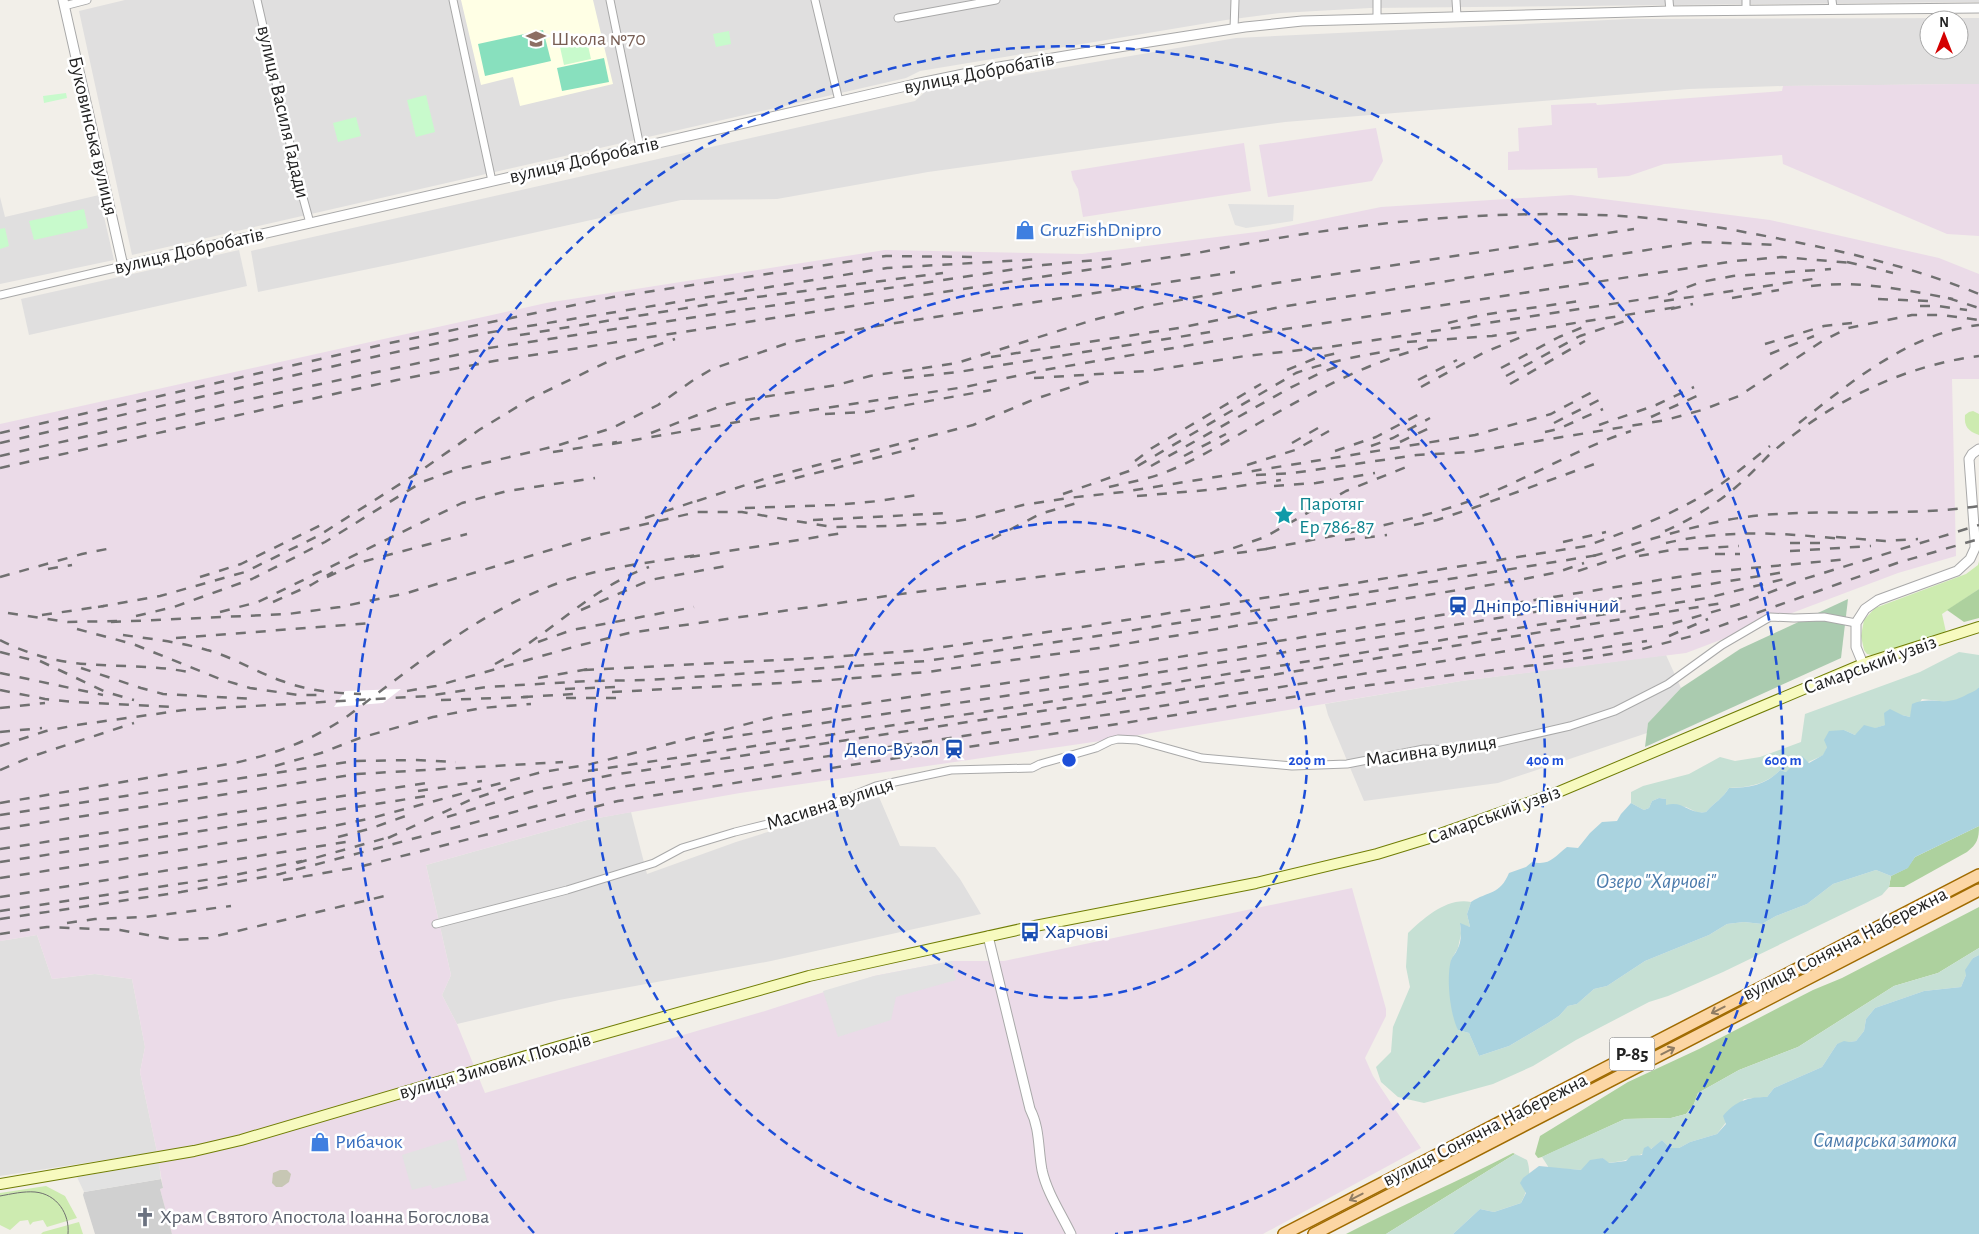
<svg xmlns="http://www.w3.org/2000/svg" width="1979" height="1234" font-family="'Alegreya Sans',sans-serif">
<rect width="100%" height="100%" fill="#f2efe9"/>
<!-- residential -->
<g fill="#e0dfdf" fill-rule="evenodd">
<polygon points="125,0 1979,0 1979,2 1370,8 1280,13 1226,20 920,71 906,78 132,255 79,11"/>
<path d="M1979,18V84L1783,86L1689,89L1285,122L928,172L777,199L681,200L407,261L258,292L251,251L915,101L926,91L1236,38L1629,19ZM1929,20H1959V50H1929Z"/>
<polygon points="99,195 114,260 0,284 0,197 5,217"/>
<polygon points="239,250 247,286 29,335 21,299"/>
<polygon points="1666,655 1681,688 1648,723 1647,733 1498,783 1364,801 1328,715 1325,704 1461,681"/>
<polygon points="879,797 900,846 935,847 960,879 981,914 771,961 559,1000 457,1024 442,995 451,975 426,865 587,820 631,812 647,874 736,842"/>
<polygon points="37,935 52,979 95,974 132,979 145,1047 140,1072 157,1152 0,1176 0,941"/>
</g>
<!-- industrial -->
<g fill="#ebdbe8">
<polygon points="1959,84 1979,84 1979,236 1947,234 1783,164 1782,155 1664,164 1629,176 1598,178 1597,168 1508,170 1508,152 1519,151 1518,128 1552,125 1551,105 1596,103 1597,105 1782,91 1783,86"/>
<polygon points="1376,128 1383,161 1372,181 1268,197 1259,145"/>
<polygon points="1244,143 1251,191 1083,217 1078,189 1073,180 1071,171"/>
<polygon points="1571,195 1770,220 1939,258 1979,274 1979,379 1952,379 1956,556 1898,573 1686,653 1461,681 1121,738 740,793 587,820 426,865 451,975 442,995 457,1024 485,1093 765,1011 874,976 952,961 1004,961 1352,888 1386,1009 1386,1016 1365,1058 1373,1076 1421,1148 1263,1234 172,1234 160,1189 163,1188 157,1152 140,1072 145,1047 132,979 95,974 52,979 37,935 0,941 0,424 546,303 885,250 1083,254 1264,231 1381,207"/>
</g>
<!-- education -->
<polygon fill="#ffffe5" points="461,0 593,0 613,84 520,106 513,77 481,85"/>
<!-- religious -->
<polygon fill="#d0d0d0" points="161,1179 163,1188 160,1189 172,1234 95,1234 83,1195 84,1192"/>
<!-- construction -->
<polygon fill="#c7c7b4" points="280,1170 287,1170 291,1174 289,1182 282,1187 276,1187 272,1183 273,1173"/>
<!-- grass -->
<g fill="#cdebb0">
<path d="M1973,411L1979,414V435C1968,431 1964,427 1965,415L1969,412Z"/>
<polygon points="1979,561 1979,589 1942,614 1946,632 1876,656 1867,654 1864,650 1861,636 1864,620 1875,608 1966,574 1978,565"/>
<polygon points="46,1186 65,1196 77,1218 47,1227 43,1220 33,1222 30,1225 28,1220 20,1221 10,1230 0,1225 0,1193"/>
<polygon points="79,1222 83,1234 41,1234 43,1232"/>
</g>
<!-- forest -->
<g fill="#add19e">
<polygon points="1979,589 1979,618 1964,622 1947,610"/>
<path d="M1979,826C1979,839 1977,844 1967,852L1904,887H1889L1891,876L1907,868L1915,857Z"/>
<polygon points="1979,907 1979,948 1938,973 1894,986 1798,1047 1739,1070 1698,1093 1694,1104 1686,1114 1671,1118 1625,1119 1542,1157 1538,1158 1535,1154 1540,1136 1628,1082 1699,1049 1813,990 1842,978"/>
<path d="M1513,1153L1515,1154L1386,1234H1346C1401,1205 1458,1182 1513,1153Z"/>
</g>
<!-- wetland -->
<g fill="#c6e0d4">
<path d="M1959,652L1979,655V687L1976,692L1958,701L1948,702L1922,699L1910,717L1902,715L1885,725L1855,735L1844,730L1827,747L1824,755L1786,772L1780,770C1766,785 1749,787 1729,788C1723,798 1714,803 1706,812L1698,813L1686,807L1665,805L1666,799L1659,798L1652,801L1649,808L1644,810L1631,803V792L1643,786L1689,774L1720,757L1735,761L1760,757L1801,742L1805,714L1920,672Z"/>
<path d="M1876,870L1891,876L1889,887L1882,895L1723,972L1668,996L1649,1002L1576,1040L1533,1066L1493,1084L1424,1103L1398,1097L1381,1082L1376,1067L1391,1052L1393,1027L1410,987L1406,967L1408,933C1424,918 1447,897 1471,902L1467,914L1470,927L1460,924L1461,934L1458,948L1451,960L1458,1030L1469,1033L1479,1056L1509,1046L1548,1023L1559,1016L1568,1006L1577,1004L1594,989L1607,986L1645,961L1709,935L1727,924L1744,922L1762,924L1776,916L1807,904L1833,884Z"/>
<path d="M1979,948V955L1973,958L1961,987L1924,991L1875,1008L1866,1019L1864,1031L1856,1041L1837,1044L1822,1067L1774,1088L1767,1097L1744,1099L1717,1134L1690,1142L1679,1148H1670L1662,1140C1646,1155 1629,1161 1608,1163L1603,1158L1587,1165L1582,1170L1549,1168L1542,1157L1550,1153L1625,1119L1671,1118L1686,1114L1694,1104L1698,1093L1739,1070L1798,1047L1894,986L1938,973Z"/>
<path d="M1515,1154L1527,1160C1532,1174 1528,1189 1521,1203L1494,1212L1480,1209L1453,1234H1386Z"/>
</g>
<!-- cemetery -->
<polygon fill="#aacbaf" points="1848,599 1841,658 1645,747 1648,723 1681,688 1740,649"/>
<!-- park -->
<g fill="#c8facc">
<polygon points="729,31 731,44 716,47 713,34"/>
<polygon points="587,41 591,59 564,65 560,47"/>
<polygon points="66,93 67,98 44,103 43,96"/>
<polygon points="426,95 435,132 416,137 407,100"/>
<polygon points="356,117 361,136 338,142 333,123"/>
<polygon points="84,209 88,228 34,240 29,221"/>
<polygon points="5,228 9,246 0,249 0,229"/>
</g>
<!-- pitch -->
<g fill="#88e0be">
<polygon points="543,30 551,61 485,76 478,44"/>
<polygon points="604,58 609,82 562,91 557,68"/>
</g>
<!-- parking -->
<g fill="#e2e2e2">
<polygon points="1228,204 1294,205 1293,221 1246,228 1235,225"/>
<polygon points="952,961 956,980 896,997 891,1020 838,1037 823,991 874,976"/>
<polygon points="456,1138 467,1180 432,1189 431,1185 412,1190 402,1155"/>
<polygon points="159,1163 161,1179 84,1192 77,1177"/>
</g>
<!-- water -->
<g fill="#aad3df">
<path d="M1979,687V826L1915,857L1908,868L1891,876L1876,870L1833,884L1807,904L1776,916L1762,924L1744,922L1727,924L1709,935L1645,961L1607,986L1594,989L1577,1004L1568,1006L1559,1016L1548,1023L1509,1046L1479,1056L1469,1033L1458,1030C1450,1014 1446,978 1451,960C1452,957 1456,953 1457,950C1462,942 1461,932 1460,923L1470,927L1467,914L1471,902C1488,891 1500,895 1509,873L1526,867L1532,862C1550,866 1554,857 1567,847L1578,848L1590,833L1602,822L1617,821L1621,814L1631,803L1644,810L1649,808L1652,801L1659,798L1666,799V805C1684,800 1689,815 1706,812C1714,803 1723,798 1729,788C1749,788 1766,785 1780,770L1786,772L1802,756L1809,763L1823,755L1827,747L1824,740L1829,731L1844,730L1855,735L1864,725L1875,728L1885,725L1884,713L1890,709L1902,715L1910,717L1912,704C1932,695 1943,708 1966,695C1971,692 1975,692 1979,687Z"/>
<path d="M1979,955V1234H1453L1480,1209L1494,1212L1521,1203L1526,1193L1520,1183L1523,1178L1539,1166L1581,1170L1590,1160L1603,1158L1609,1163L1626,1161L1631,1156L1642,1155L1644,1148L1648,1146L1651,1149L1662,1140L1670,1148H1679L1690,1142L1717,1134L1726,1124L1723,1116C1735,1101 1748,1097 1767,1097L1774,1088L1822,1067L1837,1044L1844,1041L1849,1042L1856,1041L1864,1031L1866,1019L1875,1008L1924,991L1961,987L1966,975L1965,970L1973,958Z"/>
</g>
<!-- pier -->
<polygon fill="#fff" points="401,689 383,703 334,707 345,691"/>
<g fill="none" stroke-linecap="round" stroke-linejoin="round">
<defs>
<g id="minor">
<polyline points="257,0 299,183 310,223"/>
<polyline points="453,0 492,181"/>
<polyline points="610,0 640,147"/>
<polyline points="815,0 839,101"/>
<polyline points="1377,0 1377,18"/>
<polyline points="1456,0 1457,16"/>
<polyline points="1669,0 1670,11"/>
<polyline points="1746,0 1746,10"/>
<polyline points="1832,0 1833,8"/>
<polyline points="64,6 87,0"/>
<polyline points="898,18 996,0"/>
<polyline points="1234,29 1235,0"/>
<polyline points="0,295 123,266"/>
<polyline points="436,924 567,890 654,863 682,848 735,832 805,815 876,786 951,770 1032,768 1040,764 1096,748 1110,741 1118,739 1137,740 1202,758 1292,766 1347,764 1424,749 1465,750 1570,726 1615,711 1668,684 1722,645 1770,617 1794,618 1824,617 1856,623"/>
</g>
<g id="tertiary">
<polyline points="63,0 123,266 915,84 993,68 1149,42 1245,27 1302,21 1670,11 1979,8"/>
<polyline points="1863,664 1856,647 1856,623 1865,609 1878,600 1957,571 1970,559 1975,548 1975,540 1969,459 1972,454 1979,449"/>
<path d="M988,936L1030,1109C1040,1128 1038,1149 1042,1170C1047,1193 1061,1213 1071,1234"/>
</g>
<polyline id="secondary" points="0,1184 194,1151 241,1140 550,1049 809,976 1035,926 1256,883 1377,854 1426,839 1556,793 1863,664 1979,627"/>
<g id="primary">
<polyline points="1284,1234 1979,875"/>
<polyline points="1314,1234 1979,890"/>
</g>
</defs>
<!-- minor casing -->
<use href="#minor" stroke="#a9a9a9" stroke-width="9"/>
<!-- tertiary casing -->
<use href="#tertiary" stroke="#a9a9a9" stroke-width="11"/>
<!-- secondary casing -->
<use href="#secondary" stroke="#707d05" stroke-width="12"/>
<!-- primary casing -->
<use href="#primary" stroke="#a06b00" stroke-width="14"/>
<!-- minor -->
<use href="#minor" stroke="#fff" stroke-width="7"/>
<!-- tertiary -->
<use href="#tertiary" stroke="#fff" stroke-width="9"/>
<!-- secondary -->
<use href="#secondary" stroke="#f7fabf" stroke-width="10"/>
<!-- primary -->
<use href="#primary" stroke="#fcd6a4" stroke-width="11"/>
<!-- tram -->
<path stroke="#707070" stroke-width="1" d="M0,1196C11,1194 24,1191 35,1192C57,1194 70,1214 68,1234"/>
<!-- rail -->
<g stroke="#707070" stroke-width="2.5" stroke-dasharray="10 10" stroke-linecap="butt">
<polyline points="1847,262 1893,273"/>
<path d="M1811,286C1859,280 1906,290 1953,299"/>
<polyline points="1732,298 1779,290"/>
<polyline points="1948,298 1979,308"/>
<polyline points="1878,299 1928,301"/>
<polyline points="1664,301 1820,278"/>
<polyline points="1920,306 1938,306 1967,310"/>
<polyline points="1671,309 1693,304"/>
<polyline points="1448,323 1481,315 1580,301"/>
<polyline points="520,335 742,299 943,273"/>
<polyline points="1407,342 1492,336 1677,307"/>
<polyline points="1765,344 1824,326 1852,323"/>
<polyline points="1770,354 1814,336"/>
<polyline points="991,357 1179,328 1280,307 1698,242 1781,245"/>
<polyline points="1501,368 1559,337 1588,325"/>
<polyline points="1287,370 1316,358 1342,352"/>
<polyline points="1506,376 1580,336 1625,321"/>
<polyline points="904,378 958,372 1210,332"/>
<polyline points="1034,378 1148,371 1245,356 1329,347 1664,296 1701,282 1733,276 1831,269"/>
<polyline points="1418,380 1457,360"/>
<polyline points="1510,384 1585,341"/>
<polyline points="1421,387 1483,353 1526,335"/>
<polyline points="825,414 867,412 991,390"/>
<polyline points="1651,417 1699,395"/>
<polyline points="1554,423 1599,400"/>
<path d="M1799,423C1852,381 1910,333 1979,325"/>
<polyline points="1599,425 1656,405 1694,387"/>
<polyline points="1545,432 1558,429 1603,409"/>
<polyline points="0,433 385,344 613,297 886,256 977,257"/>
<polyline points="651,433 721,406 745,400 837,385 870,376 957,363 1093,320 1147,306 1276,283 1634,229"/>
<polyline points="1400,442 1434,426"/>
<polyline points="0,443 387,354 486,333 887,268 1042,259"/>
<polyline points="1292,443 1325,424"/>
<polyline points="612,444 760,418 965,387 1044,370 1285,329 1735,261 1782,257 1852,263"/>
<polyline points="1371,446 1393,438 1430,418"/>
<polyline points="1335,451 1376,437 1425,411"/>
<polyline points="553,452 617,442"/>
<polyline points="0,456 241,401 489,348 1043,265 1117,258"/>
<polyline points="1184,456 1226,434"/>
<polyline points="1135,461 1152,448 1261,384"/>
<polyline points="1247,465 1295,450 1329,431"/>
<polyline points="1151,466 1288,389 1320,373 1336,367"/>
<path d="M0,468L397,380L494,361L1197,253C1341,224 1490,207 1637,217C1689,221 1740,231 1791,241C1855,254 1918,269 1979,294"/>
<polyline points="1256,475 1293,473 1417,455 1471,452 1666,420 1702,410 1739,396 1824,340 1848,328 1912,315 1942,315 1979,320"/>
<polyline points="1274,486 1316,483 1375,473"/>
<path d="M1109,487C1126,483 1144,480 1161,474C1195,461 1227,441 1259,423C1315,391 1371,360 1435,345"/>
<polyline points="756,488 915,448"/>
<path d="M1063,494L1129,471L1296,373C1330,361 1364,355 1400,349"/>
<polyline points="1137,496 1219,489 1281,480"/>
<polyline points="697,501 767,478 973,425 1035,399 1093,380"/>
<polyline points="745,508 834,505 879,501 917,495"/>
<polyline points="645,518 702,499"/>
<polyline points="813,520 949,513"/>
<polyline points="1414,525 1437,520 1473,508 1600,462"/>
<path d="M1665,531C1690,520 1715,505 1736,487C1748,477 1758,466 1769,455C1828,403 1901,366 1979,356"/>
<polyline points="1836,537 1885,541 1918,539"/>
<polyline points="992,539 1040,514 1080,502"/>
<polyline points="1345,540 1387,535"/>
<polyline points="1563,542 1606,532"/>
<path d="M1666,543C1727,529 1782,533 1843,539"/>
<polyline points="1790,543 1823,543"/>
<path d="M1266,549C1335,535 1404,524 1470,501C1525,481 1575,449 1631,431"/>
<polyline points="1790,551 1871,546"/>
<polyline points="1237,553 1274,548"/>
<polyline points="1715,554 1740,554"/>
<path d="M1593,556C1648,541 1706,520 1763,515C1834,509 1908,517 1979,506"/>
<polyline points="1639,556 1671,550 1739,546"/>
<polyline points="690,557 843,533"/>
<polyline points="48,569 72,565"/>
<polyline points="1578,571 1645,549"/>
<polyline points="0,577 82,554 107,549"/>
<polyline points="200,577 241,564 321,525"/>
<polyline points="327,577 358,563 467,534"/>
<polyline points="273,602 311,585 333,572"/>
<polyline points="98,607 160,596 245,572 318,536 419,472 479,430 530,399 607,362 675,339"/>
<polyline points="581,610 650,580 726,566"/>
<polyline points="220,612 258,602 462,503 507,491 595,478"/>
<polyline points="8,613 68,622 117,621"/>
<polyline points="42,615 104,606"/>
<polyline points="136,616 174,607 252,579 325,542 422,482 455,470 556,446 612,428 658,405 692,381 712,369 791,342 882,325 1235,272"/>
<polyline points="111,622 288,614 340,607 407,593 603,534 697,512 742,512 832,527 890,526 943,523 969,519 1023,505 1068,498 1123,492 1475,435 1551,414 1594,391"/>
<polyline points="77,629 133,644 220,679 250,688 298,695 326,695"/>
<path d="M123,635C151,639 180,642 207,650C233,657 256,672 282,681C308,691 334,693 361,694"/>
<polyline points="1669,636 1708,619"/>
<polyline points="176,638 372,623"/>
<path d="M0,640C25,653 56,662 85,664C119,667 154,665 188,672"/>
<polyline points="538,642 572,630 694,607"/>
<polyline points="0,652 36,661"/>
<polyline points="1543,657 1647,641"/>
<polyline points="40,661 106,692 134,700"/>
<path d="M495,664C549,636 590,588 649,567"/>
<polyline points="81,668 141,688 163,694 255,699"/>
<path d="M584,670L816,658L923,650L1095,625L1586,546C1631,530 1675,514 1715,488C1734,476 1752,460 1770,446"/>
<polyline points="0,673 103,695"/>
<polyline points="538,678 589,669"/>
<polyline points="565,689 618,687"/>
<polyline points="0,690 45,699 75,702 175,707"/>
<polyline points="407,691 436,686 577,646 629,633 908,593 1184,559 1225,551 1265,537 1346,491 1414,464"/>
<polyline points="612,692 818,681 927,672 1099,648 1514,581 1558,572 1584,563"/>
<polyline points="523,697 574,694"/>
<polyline points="566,698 623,698"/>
<polyline points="441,700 528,697"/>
<polyline points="0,708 45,703"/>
<polyline points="0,732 42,728"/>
<polyline points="703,741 1105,681 1785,572"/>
<polyline points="0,746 46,731 77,725 184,710 428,696 486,687 589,681 649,680 926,661 1097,636 1598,555"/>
<polyline points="275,766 321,753 360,738 433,717 482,708 531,704"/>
<polyline points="0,770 33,756 134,723"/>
<polyline points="588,771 1108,693 1707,598 1792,577"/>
<polyline points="418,791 482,781"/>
<path d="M0,803L234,763C275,754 310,741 345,718C416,665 484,607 570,579C611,566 655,562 697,555"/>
<polyline points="0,815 354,761 416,760 456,762"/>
<polyline points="447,817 536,790 612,775 1109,701 1723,603"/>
<polyline points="0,829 357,774 563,762"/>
<polyline points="338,837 369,829 414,813"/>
<polyline points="388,838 470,800 506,788"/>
<polyline points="0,849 426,783"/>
<polyline points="0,862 427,796"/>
<polyline points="297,863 393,836"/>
<polyline points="0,878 323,828 368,819 542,772 587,765 778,716 1104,669 1709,572 1849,559"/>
<polyline points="283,880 359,867 618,801 1370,685 1568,661 1642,649 1692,636 1897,563 1979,539"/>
<polyline points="0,897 352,841"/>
<polyline points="0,911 225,877 302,861"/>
<polyline points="0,919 181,892 280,874 578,795 614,788 1111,714 1664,626 1740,604 1804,579 1979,525"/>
<polyline points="67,923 95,919 144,917 231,906"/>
<polyline points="0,934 47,927 120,930 176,940 208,938 385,896"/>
</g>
</g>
<!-- one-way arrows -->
<defs><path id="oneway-shaft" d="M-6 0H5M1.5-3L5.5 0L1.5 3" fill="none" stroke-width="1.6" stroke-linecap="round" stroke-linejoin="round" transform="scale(1.25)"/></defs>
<g stroke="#8f7c63">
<use href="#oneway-shaft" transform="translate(1718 1010) rotate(153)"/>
<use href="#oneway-shaft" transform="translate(1668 1051) rotate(-27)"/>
<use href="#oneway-shaft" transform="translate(1356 1197) rotate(153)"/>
</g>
<!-- distance rings -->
<g fill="none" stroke="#1d4ed8" stroke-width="2.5" stroke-dasharray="9 6">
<circle cx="1069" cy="760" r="238"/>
<path d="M1023 1234A476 476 0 1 1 1115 1234"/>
<path d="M534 1233A714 714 0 1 1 1604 1233"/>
</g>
<!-- icons -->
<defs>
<symbol id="school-bare" viewBox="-9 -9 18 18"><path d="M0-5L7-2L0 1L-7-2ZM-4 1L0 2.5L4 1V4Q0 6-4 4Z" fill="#8d6e63" stroke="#fff" stroke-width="2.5" paint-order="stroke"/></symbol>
<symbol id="shop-bare" viewBox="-9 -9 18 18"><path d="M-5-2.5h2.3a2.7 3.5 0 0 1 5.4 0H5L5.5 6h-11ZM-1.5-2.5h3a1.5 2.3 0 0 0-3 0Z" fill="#3f7fe0" stroke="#fff" stroke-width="2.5" paint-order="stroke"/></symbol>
<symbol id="sight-bare" viewBox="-9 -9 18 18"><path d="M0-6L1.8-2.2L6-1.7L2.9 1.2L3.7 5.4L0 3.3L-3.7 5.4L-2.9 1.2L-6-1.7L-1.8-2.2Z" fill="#0f9aa8" stroke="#fff" stroke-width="2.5" paint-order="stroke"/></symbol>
<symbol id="station-bare" viewBox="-9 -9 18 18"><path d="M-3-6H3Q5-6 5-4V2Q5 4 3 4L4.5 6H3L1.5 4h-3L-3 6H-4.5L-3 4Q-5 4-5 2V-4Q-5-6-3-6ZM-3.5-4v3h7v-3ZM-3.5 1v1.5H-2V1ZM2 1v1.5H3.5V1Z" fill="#1a4fb4" stroke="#fff" stroke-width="2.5" paint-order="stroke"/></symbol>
<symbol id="bus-bare" viewBox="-9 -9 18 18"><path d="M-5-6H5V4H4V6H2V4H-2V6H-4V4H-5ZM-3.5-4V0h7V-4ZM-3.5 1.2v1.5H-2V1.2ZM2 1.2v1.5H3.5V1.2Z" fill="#1a4fb4" stroke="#fff" stroke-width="2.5" paint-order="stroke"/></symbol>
<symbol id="church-bare" viewBox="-9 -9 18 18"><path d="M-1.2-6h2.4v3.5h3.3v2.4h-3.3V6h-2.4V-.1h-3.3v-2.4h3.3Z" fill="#6b7280" stroke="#fff" stroke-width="2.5" paint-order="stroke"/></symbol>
</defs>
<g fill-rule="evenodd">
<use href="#school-bare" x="522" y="25" width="28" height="28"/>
<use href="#shop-bare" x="1011" y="216" width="28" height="28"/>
<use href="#sight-bare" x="1270" y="501" width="28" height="28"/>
<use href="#station-bare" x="1444" y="592" width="28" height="28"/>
<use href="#station-bare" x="940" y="735" width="28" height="28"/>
<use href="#bus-bare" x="1016" y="918" width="28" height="28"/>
<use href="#shop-bare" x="306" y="1128" width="28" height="28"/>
<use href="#church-bare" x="131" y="1203" width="28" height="28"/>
</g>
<g text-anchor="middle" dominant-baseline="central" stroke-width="5" stroke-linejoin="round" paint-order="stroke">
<!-- shield labels -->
<rect fill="#fff" stroke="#646464" stroke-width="1" x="1609.5" y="1037.5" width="45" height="33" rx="4"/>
<g font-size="19" font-weight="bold" fill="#222">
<text x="1632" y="1054">Р-85</text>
</g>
<!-- education labels -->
<g font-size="20" fill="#785e54" stroke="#fff" text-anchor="start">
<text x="551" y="39">Школа №70</text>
</g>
<!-- street labels -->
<g font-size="20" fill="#222" stroke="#fff">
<text transform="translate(979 73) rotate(-11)">вулиця Добробатів</text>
<text transform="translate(283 112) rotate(77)">вулиця Василя Гадади</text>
<text transform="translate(93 136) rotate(77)">Буковинська вулиця</text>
<text transform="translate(584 160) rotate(-13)">вулиця Добробатів</text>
<text transform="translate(189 251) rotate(-13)">вулиця Добробатів</text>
<text transform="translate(1870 665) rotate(-20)">Самарський узвіз</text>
<text transform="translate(1431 751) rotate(-8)">Масивна вулиця</text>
<text transform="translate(830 804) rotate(-18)">Масивна вулиця</text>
<text transform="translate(1494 815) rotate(-20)">Самарський узвіз</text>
<text transform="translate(1845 944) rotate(-27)">вулиця Сонячна Набережна</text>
<text transform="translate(495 1066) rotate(-16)">вулиця Зимових Походів</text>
<text transform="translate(1485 1130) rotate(-27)">вулиця Сонячна Набережна</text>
</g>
<!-- shop labels -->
<g font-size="20" fill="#366cbe" stroke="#fff" text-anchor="start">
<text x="1040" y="230">GruzFishDnipro</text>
<text x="335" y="1142">Рибачок</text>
</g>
<!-- culture labels -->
<g font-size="20" fill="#0d838f" stroke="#fff" text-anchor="start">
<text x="1299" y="504">Паротяг<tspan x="1299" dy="23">Ер 786-87</tspan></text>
</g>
<!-- transit labels -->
<g font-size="20" fill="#164399" stroke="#fff" text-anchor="start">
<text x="1473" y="606">Дніпро-Північний</text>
<text x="939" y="749" text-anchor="end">Депо-Вузол</text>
<text x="1045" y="932">Харчові</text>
</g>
<!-- worship labels -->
<g font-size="20" fill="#5b616d" stroke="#fff" text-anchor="start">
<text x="160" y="1217">Храм Святого Апостола Іоанна Богослова</text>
</g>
<!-- water labels -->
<g font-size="21" font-style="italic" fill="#4a7aab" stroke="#fff">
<text x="1656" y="881">Озеро "Харчові"</text>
<text x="1885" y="1140">Самарська затока</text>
</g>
</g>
<circle cx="1069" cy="760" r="8" fill="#1d4ed8" stroke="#fff" stroke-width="2.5"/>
<g font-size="15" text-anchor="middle" font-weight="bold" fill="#1d4ed8" stroke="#fff" stroke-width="5" stroke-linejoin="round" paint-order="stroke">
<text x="1307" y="765">200 m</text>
<text x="1545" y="765">400 m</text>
<text x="1783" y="765">600 m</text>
</g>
<!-- north arrow -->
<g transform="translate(1944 35)"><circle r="24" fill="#ffffff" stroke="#a7a7a7"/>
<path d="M0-4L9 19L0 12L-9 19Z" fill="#d40000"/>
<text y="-8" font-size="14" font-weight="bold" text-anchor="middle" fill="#222222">N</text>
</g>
</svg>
